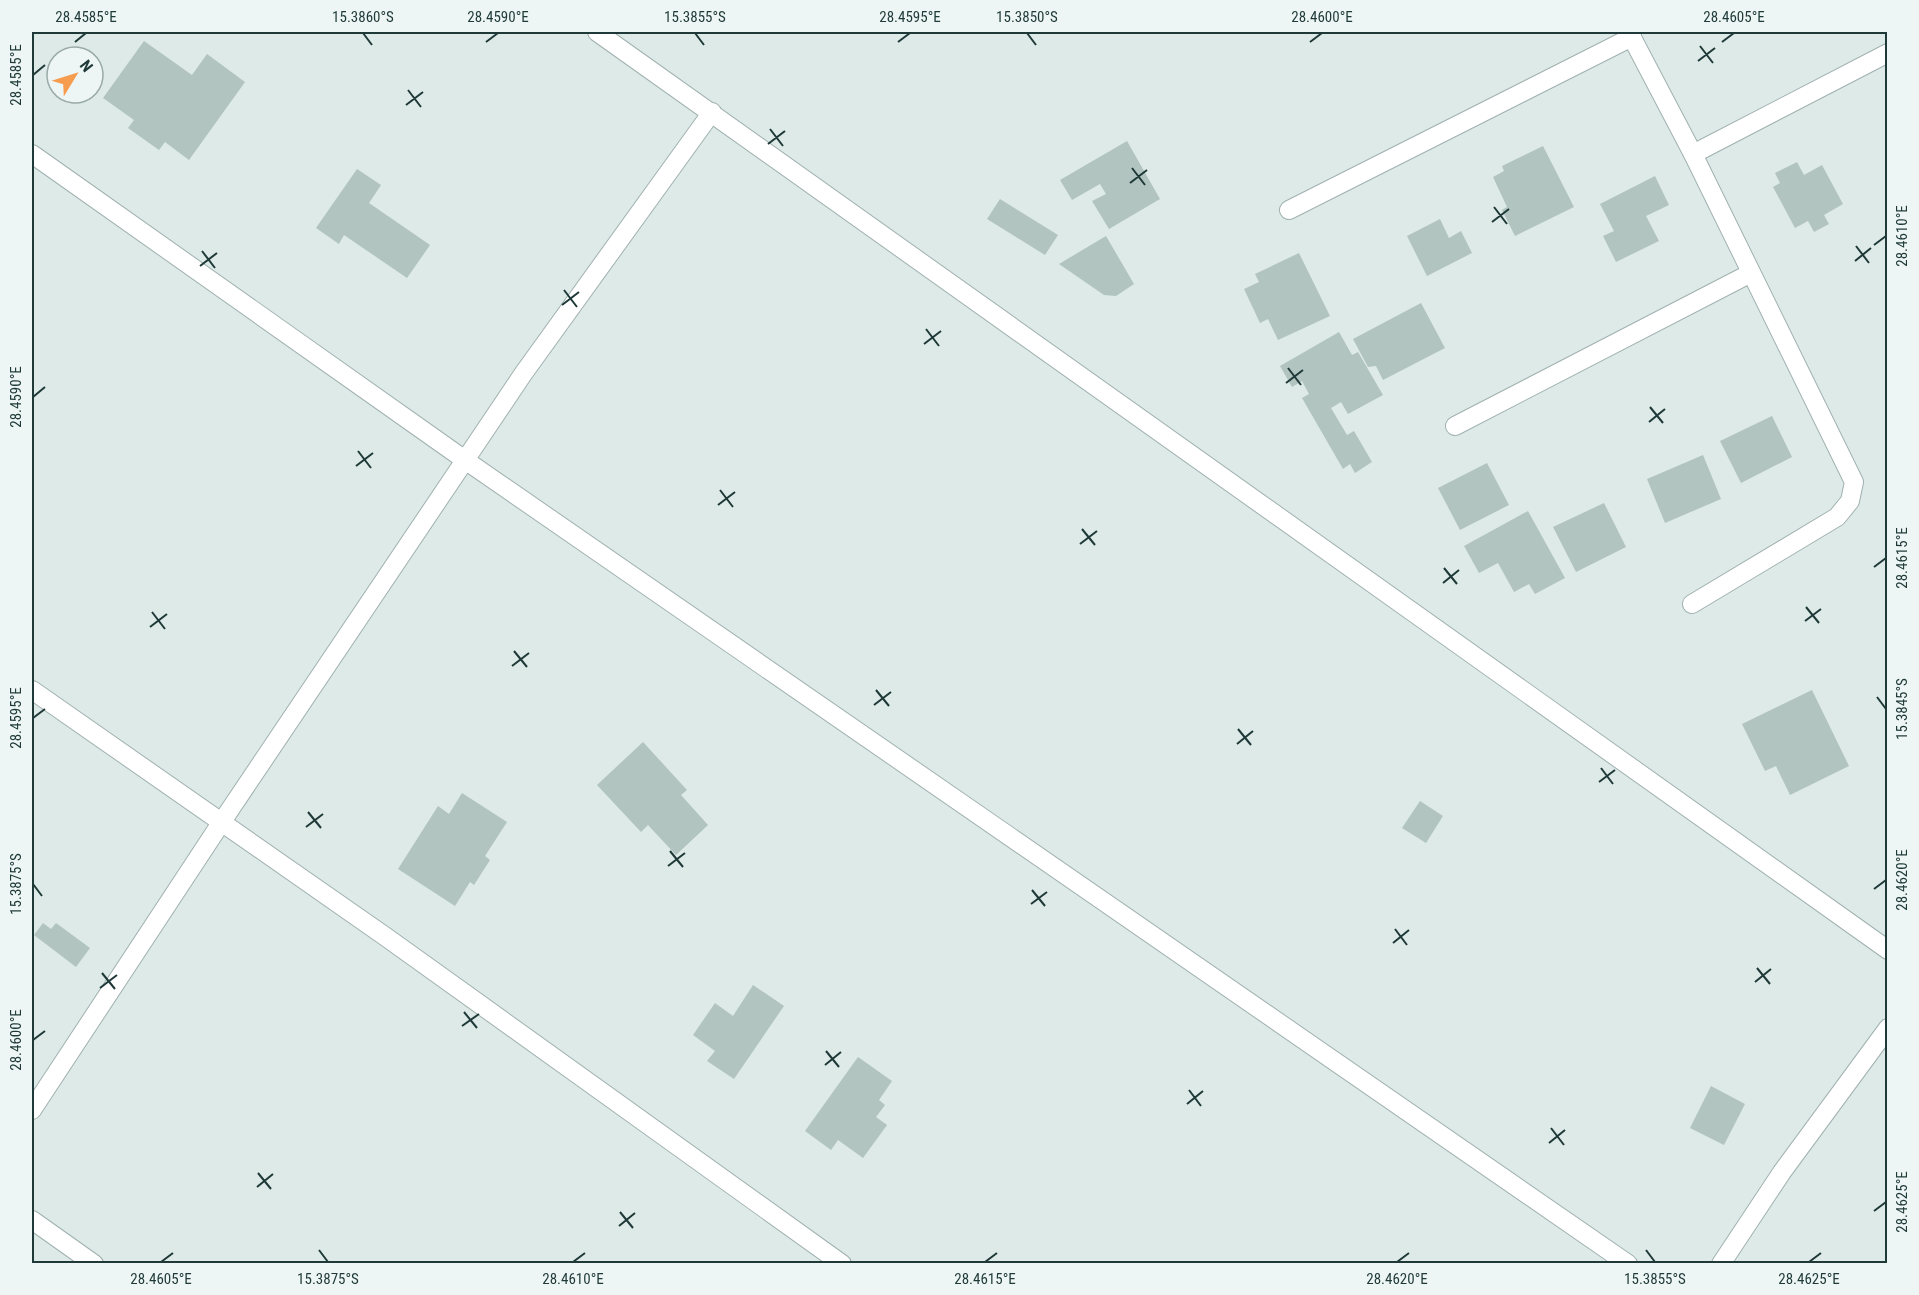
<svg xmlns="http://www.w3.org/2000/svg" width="1919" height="1295" font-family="'Roboto Condensed',sans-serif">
<rect width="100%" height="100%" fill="#ddeae7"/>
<!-- building -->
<g fill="#b2c4c0">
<polygon points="144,41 192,75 207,54 245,82 189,160 165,142 159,150 128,128 134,120 103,98"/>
<polygon points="1127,141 1160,199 1109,229 1092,201 1106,194 1100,184 1072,200 1060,180"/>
<polygon points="1543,146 1574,207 1515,236 1502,210 1507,207 1493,177 1504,171 1502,166"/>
<polygon points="1797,162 1804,175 1822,165 1843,204 1824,215 1829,224 1814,232 1808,221 1795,228 1773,187 1780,183 1775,173"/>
<polygon points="357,169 381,185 369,203 430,245 407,278 344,235 339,244 316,228"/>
<polygon points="1655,176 1669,205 1646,216 1659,241 1616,262 1603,236 1614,231 1600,204"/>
<polygon points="1000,199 1058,235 1045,255 987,219"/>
<polygon points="1440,219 1449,238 1461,231 1472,253 1427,276 1407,236"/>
<polygon points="1106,236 1134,284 1116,296 1104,295 1059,264"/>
<polygon points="1299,253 1330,316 1278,340 1268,319 1260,323 1244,289 1259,282 1255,274"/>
<polygon points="1421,303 1445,348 1383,380 1376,366 1368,367 1353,339"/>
<polygon points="1339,332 1352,355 1358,352 1383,395 1348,414 1341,402 1331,408 1347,435 1354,431 1372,462 1355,473 1350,464 1343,469 1302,398 1309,394 1302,381 1292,387 1280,366"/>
<polygon points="1772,416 1792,457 1741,483 1720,441"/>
<polygon points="1703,455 1721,499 1665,523 1647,479"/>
<polygon points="1487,463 1509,505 1460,530 1438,488"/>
<polygon points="1604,503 1626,547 1576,572 1553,527"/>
<polygon points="1528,511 1565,578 1535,594 1529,584 1514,592 1498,563 1479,573 1464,546"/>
<polygon points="1812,690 1849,766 1790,795 1776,766 1765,771 1742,724"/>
<polygon points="643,742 687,790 681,795 708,825 676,855 648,825 641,832 597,785"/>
<polygon points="462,793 507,822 485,856 490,860 474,885 470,882 455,906 398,869 438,806 449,814"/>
<polygon points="1420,801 1443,816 1426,843 1402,828"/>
<polygon points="43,923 51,929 56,923 90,948 76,967 34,935"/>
<polygon points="753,985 784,1006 734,1079 707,1061 715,1051 693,1035 715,1003 733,1016"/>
<polygon points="858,1057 892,1081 879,1100 885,1105 876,1117 887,1125 863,1158 838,1140 831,1150 805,1131"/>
<polygon points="1711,1086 1745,1104 1724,1145 1690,1128"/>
</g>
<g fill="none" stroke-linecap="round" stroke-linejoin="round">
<defs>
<g id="minor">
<polyline points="597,32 1888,950"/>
<polyline points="1629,32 1693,154 1854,482 1850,501 1837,517 1692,604"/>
<polyline points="32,154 465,460 1628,1264"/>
<polyline points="1693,154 1888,53"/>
<polyline points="1289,210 1632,37"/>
<polyline points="1455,426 1751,273"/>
<polyline points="32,690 386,937 842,1264"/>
<polyline points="32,1110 221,823 523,374 712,112"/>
<polyline points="32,1220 94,1264"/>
<polyline points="1721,1264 1782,1172 1888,1028"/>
</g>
</defs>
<!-- minor casing -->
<use href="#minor" stroke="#a0b1af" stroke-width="20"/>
<!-- minor -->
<use href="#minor" stroke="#fff" stroke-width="18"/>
</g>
<!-- ticks -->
<path fill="none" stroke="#1e3938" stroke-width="2" d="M363,33L372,45M695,33L704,45M1027,33L1036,45M75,42L86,33M486,42L498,33M898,42L910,33M1310,42L1322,33M1722,42L1734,33M1700,46L1713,63M1698,61L1715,48M33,75L45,65M408,90L421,107M406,105L423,92M770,129L783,146M768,144L785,131M1132,168L1145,185M1130,183L1147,170M1494,207L1507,224M1492,222L1509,209M1874,245L1886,236M1856,246L1869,263M202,251L215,268M1855,261L1871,248M200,266L217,253M564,290L577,307M562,305L579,292M926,329L939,346M924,344L941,331M1288,368L1301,385M1286,383L1303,370M33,397L45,387M1650,407L1663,423M1649,422L1665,409M358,451L371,468M356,466L373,453M720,490L733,507M718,505L735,492M1082,529L1095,545M1080,544L1097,531M1874,567L1886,558M1444,568L1457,584M1443,583L1459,570M1806,607L1819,623M152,612L165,629M1805,621L1821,609M150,627L167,614M514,651L527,667M512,666L529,653M876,690L889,706M1877,697L1886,709M874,705L891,692M33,718L45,709M1238,729L1251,745M1237,744L1253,731M1601,768L1613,784M1599,782L1615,770M308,812L321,828M306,827L323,814M670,851L683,867M668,866L685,853M33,884L42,896M1874,889L1886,880M1032,890L1045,906M1031,904L1047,892M1395,929L1407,945M1393,943L1409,930M1757,968L1770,984M102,973L115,989M1755,982L1771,969M100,988L117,975M464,1012L477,1028M462,1026L479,1014M33,1040L45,1031M826,1051L839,1067M825,1065L841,1052M1189,1090L1201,1106M1187,1104L1203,1091M1551,1128L1564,1145M1549,1143L1565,1130M258,1173L271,1189M257,1187L273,1174M1874,1211L1886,1202M620,1212L633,1228M619,1226L635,1213M319,1250L328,1262M1646,1250L1655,1262M161,1262L173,1253M573,1262L585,1253M985,1262L997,1253M1397,1262L1409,1253M1809,1262L1821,1253"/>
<!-- border -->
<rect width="1919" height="1295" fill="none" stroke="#edf6f4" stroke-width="66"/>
<!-- north arrow -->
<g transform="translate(75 75) rotate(52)"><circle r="28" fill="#edf6f4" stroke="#9aaaa9" stroke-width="1.5"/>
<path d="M0-4.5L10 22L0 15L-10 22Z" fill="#f69c4f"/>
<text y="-9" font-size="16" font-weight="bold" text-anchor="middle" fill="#1e3938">N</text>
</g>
<rect x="33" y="33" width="1853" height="1229" fill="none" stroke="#1e3938" stroke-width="2"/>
<g font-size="15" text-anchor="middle" fill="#1e3938">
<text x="86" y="22">28.4585°E</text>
<text x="363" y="22">15.3860°S</text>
<text x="498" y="22">28.4590°E</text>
<text x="695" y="22">15.3855°S</text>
<text x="910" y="22">28.4595°E</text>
<text x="1027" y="22">15.3850°S</text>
<text x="1322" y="22">28.4600°E</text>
<text x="1734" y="22">28.4605°E</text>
<text transform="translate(16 75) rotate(-90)" y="5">28.4585°E</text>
<text transform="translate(1902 236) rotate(-90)" y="5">28.4610°E</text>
<text transform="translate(16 397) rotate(-90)" y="5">28.4590°E</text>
<text transform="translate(1902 558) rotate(-90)" y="5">28.4615°E</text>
<text transform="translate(1902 709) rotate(-90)" y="5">15.3845°S</text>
<text transform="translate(16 718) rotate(-90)" y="5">28.4595°E</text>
<text transform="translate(1902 880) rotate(-90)" y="5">28.4620°E</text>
<text transform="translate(16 884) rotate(-90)" y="5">15.3875°S</text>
<text transform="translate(16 1040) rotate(-90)" y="5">28.4600°E</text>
<text transform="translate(1902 1202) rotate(-90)" y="5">28.4625°E</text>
<text x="161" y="1284">28.4605°E</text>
<text x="328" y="1284">15.3875°S</text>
<text x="573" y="1284">28.4610°E</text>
<text x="985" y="1284">28.4615°E</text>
<text x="1397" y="1284">28.4620°E</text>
<text x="1655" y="1284">15.3855°S</text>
<text x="1809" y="1284">28.4625°E</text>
</g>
</svg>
